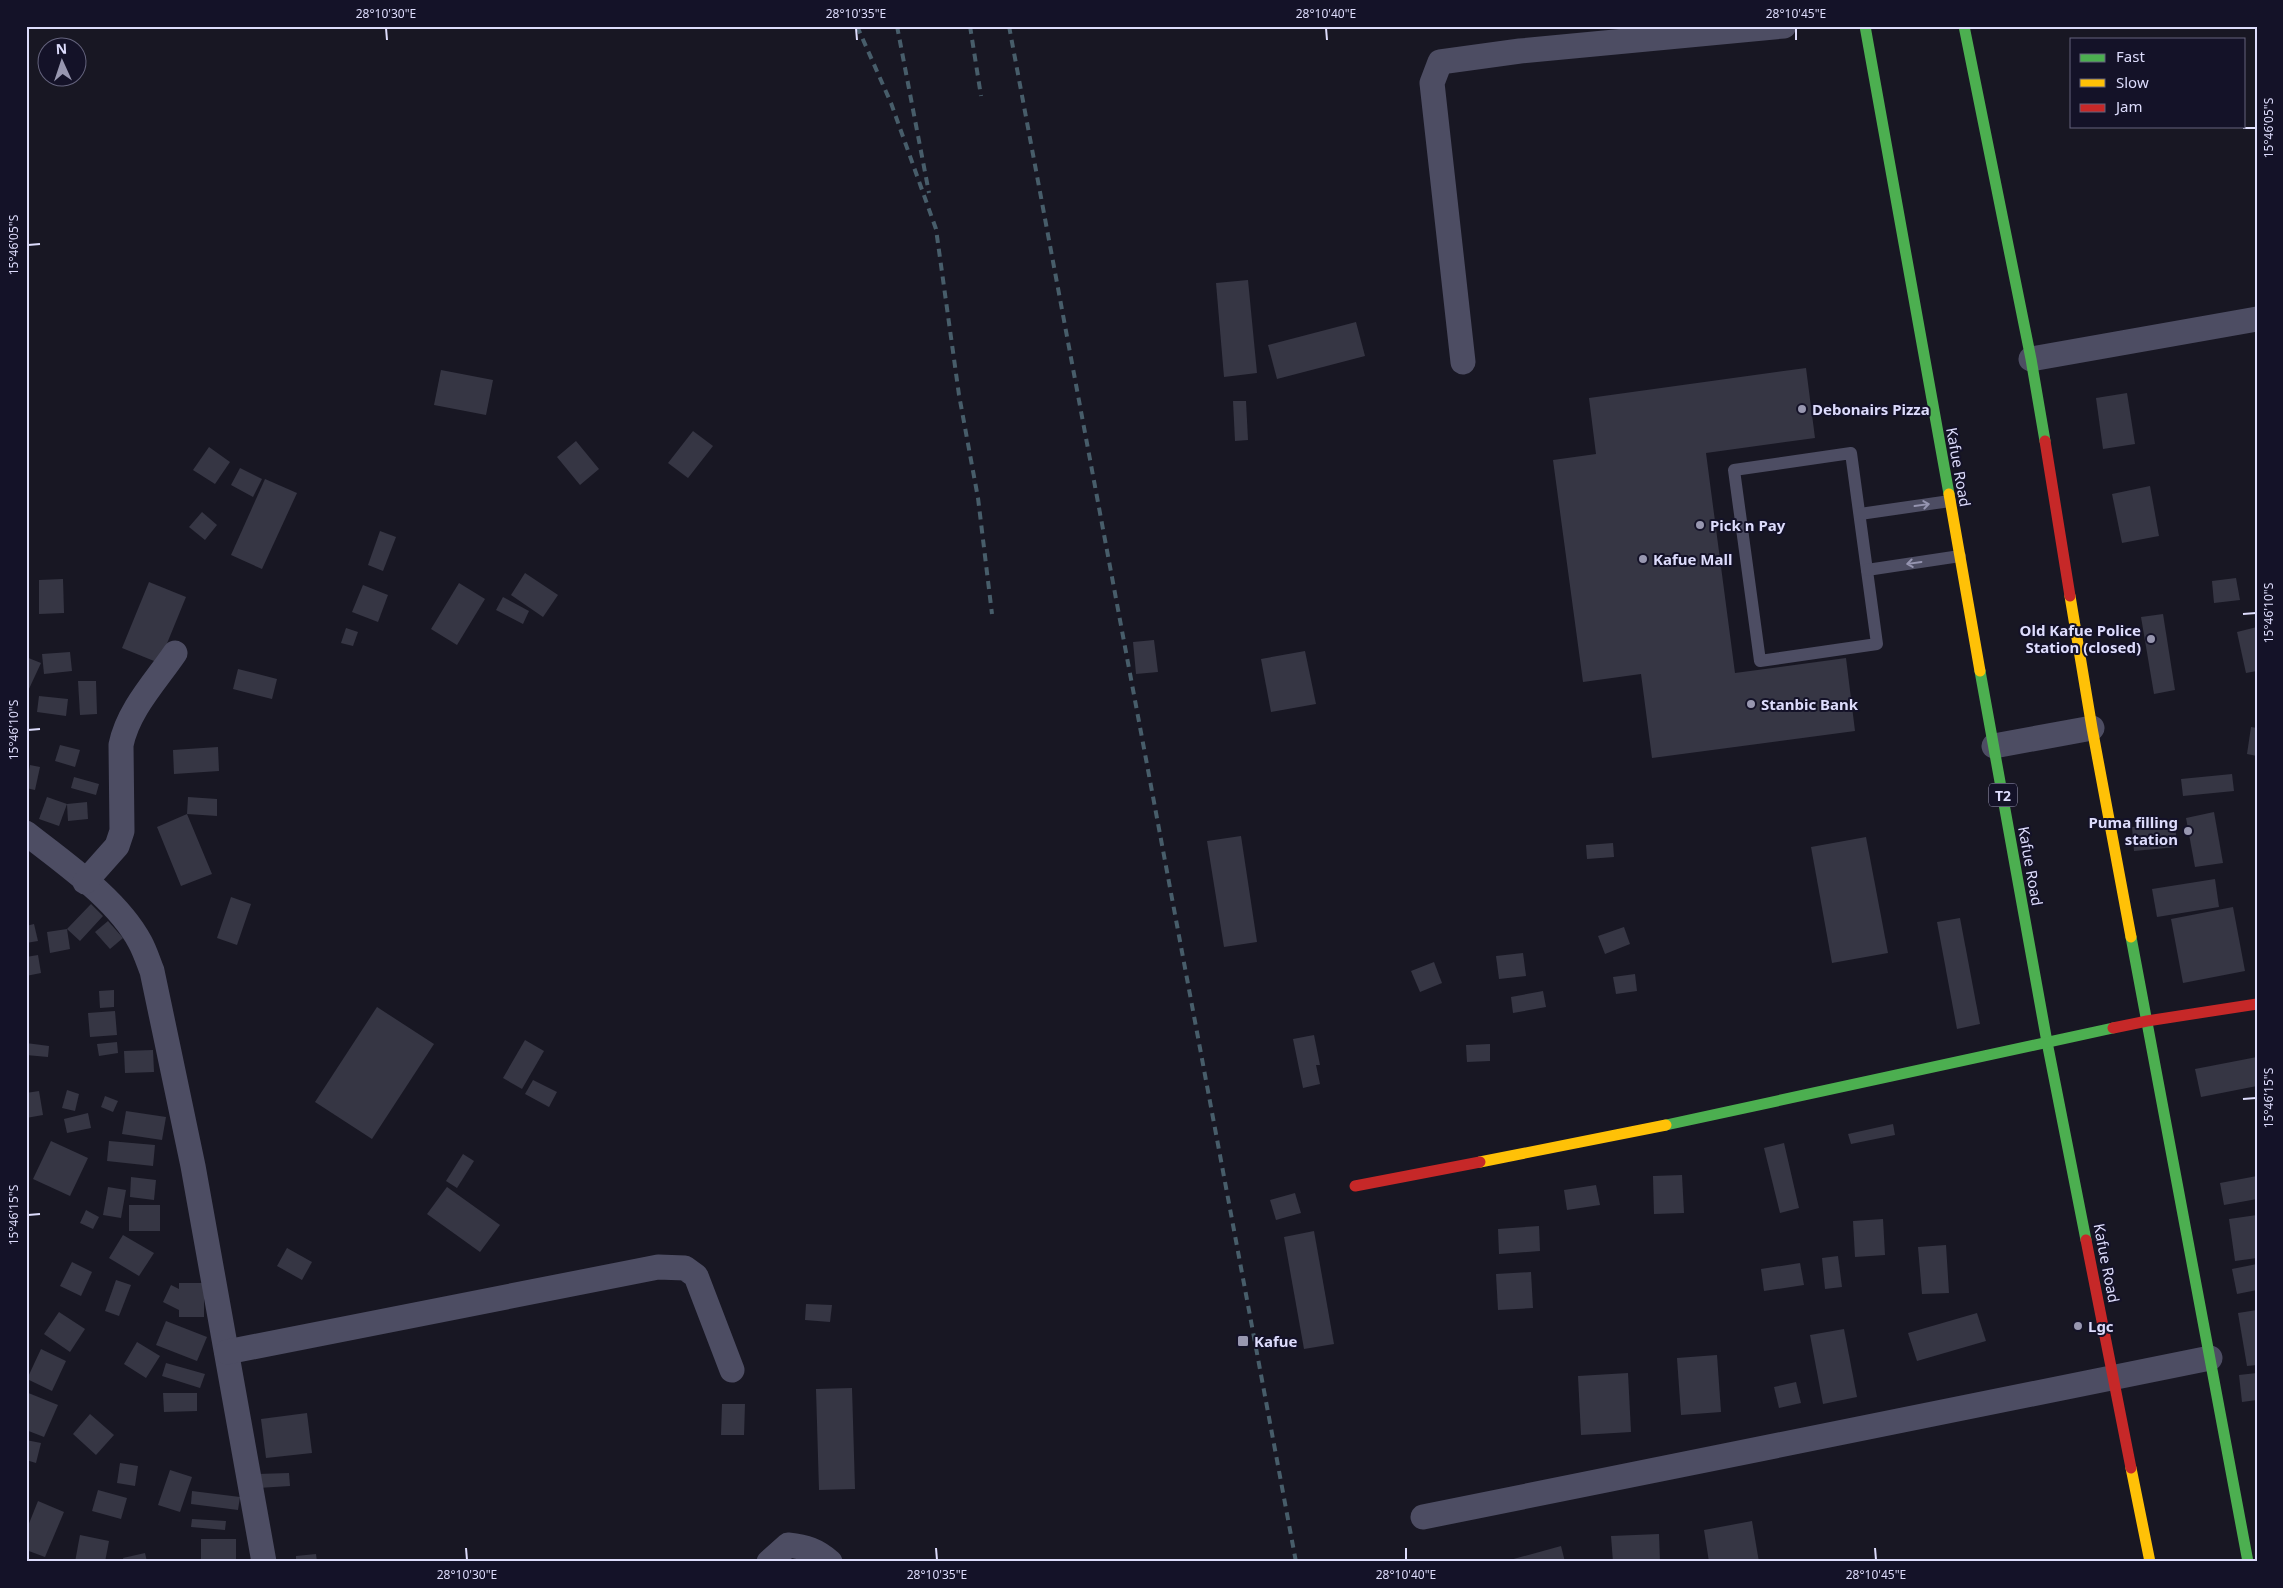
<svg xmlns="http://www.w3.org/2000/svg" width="2283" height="1588" font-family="'Noto Sans',sans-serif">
<rect width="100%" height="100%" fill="#181723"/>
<!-- building -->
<g fill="#363644">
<polygon points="1248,280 1257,373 1224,377 1216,283"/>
<polygon points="1356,322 1365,356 1277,379 1268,345"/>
<polygon points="1806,368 1815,438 1706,453 1735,673 1846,658 1855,731 1652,758 1641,674 1583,682 1553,460 1596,454 1589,398"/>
<polygon points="441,370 493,380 486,415 434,405"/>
<polygon points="2127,393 2135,444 2103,449 2096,398"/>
<polygon points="1233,401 1246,401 1248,440 1235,441"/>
<polygon points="693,431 713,446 688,478 668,463"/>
<polygon points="576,441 599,469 580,485 557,457"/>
<polygon points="209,447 230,462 215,484 193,470"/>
<polygon points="240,468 262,479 253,497 231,485"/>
<polygon points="265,479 297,493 262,569 231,555"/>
<polygon points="2150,486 2159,536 2122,543 2112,494"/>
<polygon points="202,512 217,525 205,540 189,527"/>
<polygon points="380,531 396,537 383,571 368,565"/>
<polygon points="525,573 558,595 543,617 511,595"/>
<polygon points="2236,578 2240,600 2214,603 2212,581"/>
<polygon points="63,579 64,613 39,614 39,580"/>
<polygon points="149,582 186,597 159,663 122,648"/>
<polygon points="459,583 485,599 457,645 431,629"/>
<polygon points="363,585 388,595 378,622 352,612"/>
<polygon points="503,597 529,611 523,624 496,610"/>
<polygon points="2163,614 2175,690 2154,694 2141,617"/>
<polygon points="2257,627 2257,671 2246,673 2237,632"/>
<polygon points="346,628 358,632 353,646 341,643"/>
<polygon points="1154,640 1158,672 1136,674 1133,642"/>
<polygon points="1305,651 1316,704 1271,712 1261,659"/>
<polygon points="70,652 72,671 44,674 42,654"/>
<polygon points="26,657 41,663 28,691 26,691"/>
<polygon points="238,669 277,679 272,699 233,689"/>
<polygon points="78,681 96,681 97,714 80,715"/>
<polygon points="39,696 68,699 66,716 37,712"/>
<polygon points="2251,727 2257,728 2257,756 2247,754"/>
<polygon points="60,745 80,750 75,767 55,761"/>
<polygon points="218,747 219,771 174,774 173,750"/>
<polygon points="30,765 40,767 35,790 26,788"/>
<polygon points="2232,774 2234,791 2183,796 2181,779"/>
<polygon points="74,777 99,784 96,795 71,788"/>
<polygon points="47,797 67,804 59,826 39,819"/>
<polygon points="188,797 217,799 217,816 187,814 212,874 181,886 157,827 187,814"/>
<polygon points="87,802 88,819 68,821 67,804"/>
<polygon points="2214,812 2223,863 2195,867 2186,818"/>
<polygon points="2175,823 2177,847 2134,851 2132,827"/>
<polygon points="1241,836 1257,942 1224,947 1207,841"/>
<polygon points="1866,837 1888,953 1832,963 1811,847"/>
<polygon points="1613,843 1614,857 1587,859 1586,845"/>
<polygon points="2215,879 2219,907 2157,917 2152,889"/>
<polygon points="231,897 251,904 237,945 217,938"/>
<polygon points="91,904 103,916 80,941 67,929 70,949 50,953 47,932 67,929"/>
<polygon points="2233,907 2245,971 2183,983 2171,919"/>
<polygon points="1960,918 1980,1024 1957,1029 1937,922"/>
<polygon points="108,921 123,938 110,949 95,932"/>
<polygon points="34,924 38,941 26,943 26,926"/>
<polygon points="1624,927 1630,944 1605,954 1598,936"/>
<polygon points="1523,953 1526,976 1499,979 1496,956"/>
<polygon points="38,955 41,973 26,976 26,957"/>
<polygon points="1434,962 1442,983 1420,992 1411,971"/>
<polygon points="1635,974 1637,991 1616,994 1613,977"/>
<polygon points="114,990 114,1007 100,1008 99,991"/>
<polygon points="1543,991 1546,1007 1513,1013 1511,997"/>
<polygon points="377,1007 434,1044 372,1139 315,1102"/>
<polygon points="115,1011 117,1035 90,1037 88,1013"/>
<polygon points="1314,1035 1320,1065 1316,1065 1320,1084 1303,1088 1293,1039"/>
<polygon points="525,1040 544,1051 522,1089 503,1078"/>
<polygon points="117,1042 118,1053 99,1056 97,1044"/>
<polygon points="26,1043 49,1046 48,1057 26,1055"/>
<polygon points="1490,1044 1490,1061 1467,1062 1466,1045"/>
<polygon points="153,1050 154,1072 125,1073 124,1051"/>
<polygon points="2257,1057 2257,1086 2201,1097 2195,1069"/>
<polygon points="533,1080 557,1092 549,1107 525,1094"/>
<polygon points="67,1090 79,1094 75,1111 62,1108"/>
<polygon points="39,1091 43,1115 26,1118 26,1093"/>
<polygon points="105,1096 118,1101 113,1112 101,1107"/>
<polygon points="126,1111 166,1117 162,1140 122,1134"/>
<polygon points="88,1113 91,1128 67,1133 64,1119"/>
<polygon points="1893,1124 1895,1135 1851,1144 1848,1134"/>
<polygon points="51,1141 88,1158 70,1196 33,1179"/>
<polygon points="109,1141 155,1145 153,1166 107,1161"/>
<polygon points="1784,1143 1799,1208 1780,1213 1764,1148"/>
<polygon points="463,1154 474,1161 457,1188 446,1181"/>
<polygon points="1682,1175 1684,1213 1654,1214 1653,1176"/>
<polygon points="2257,1176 2257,1199 2224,1205 2220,1183"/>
<polygon points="131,1177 156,1180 154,1200 130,1197"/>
<polygon points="1596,1185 1600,1205 1567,1210 1564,1190"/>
<polygon points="108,1187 126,1190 121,1218 103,1215"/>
<polygon points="447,1187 500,1225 480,1252 427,1214"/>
<polygon points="1295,1193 1301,1213 1276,1220 1270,1200"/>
<rect x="129" y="1205" width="31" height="26"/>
<polygon points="86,1210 99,1217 93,1229 80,1223"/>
<polygon points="2257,1215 2257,1258 2235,1261 2229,1219"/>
<polygon points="1883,1219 1885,1255 1855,1257 1853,1221"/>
<polygon points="1539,1226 1540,1251 1499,1254 1498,1229"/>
<polygon points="1314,1231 1334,1344 1304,1349 1284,1237"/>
<polygon points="123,1235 154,1253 139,1276 109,1258"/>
<polygon points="1946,1245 1949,1293 1922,1294 1918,1247"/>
<polygon points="287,1248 312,1262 302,1280 277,1266"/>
<polygon points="1838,1256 1842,1287 1825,1289 1822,1258"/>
<polygon points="72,1262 92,1272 81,1296 60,1286"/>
<polygon points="1800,1263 1804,1285 1764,1291 1761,1269"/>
<polygon points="2257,1264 2257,1290 2237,1294 2232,1269"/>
<polygon points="1531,1272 1533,1308 1498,1310 1496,1274"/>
<polygon points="116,1280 131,1285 119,1316 105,1311"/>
<polygon points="179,1283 204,1283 204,1317 179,1317 179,1310 163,1302 171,1285 179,1289"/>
<polygon points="806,1304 832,1305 830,1322 805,1320"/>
<polygon points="2257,1310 2257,1365 2247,1366 2238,1313"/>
<polygon points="59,1312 85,1329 70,1352 44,1334"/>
<polygon points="1977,1313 1986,1341 1917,1361 1908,1333"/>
<polygon points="166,1321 207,1337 197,1361 156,1345"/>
<polygon points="1844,1329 1857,1397 1823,1404 1810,1335"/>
<polygon points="137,1342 160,1356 146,1378 124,1364"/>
<polygon points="41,1349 66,1361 52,1391 27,1379"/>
<polygon points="1717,1355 1721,1412 1681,1415 1677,1358"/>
<polygon points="166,1363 205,1374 200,1388 162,1376"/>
<polygon points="1628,1373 1631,1432 1581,1435 1578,1376"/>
<polygon points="2257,1373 2257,1400 2242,1402 2239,1375"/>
<polygon points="1796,1382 1801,1403 1779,1408 1774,1387"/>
<polygon points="852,1388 855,1489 819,1490 816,1389"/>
<polygon points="26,1392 58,1405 44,1437 26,1430"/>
<polygon points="163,1393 197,1393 197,1411 164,1412"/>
<polygon points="722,1404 745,1404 744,1435 721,1435"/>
<polygon points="307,1413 312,1453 266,1458 261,1419"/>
<polygon points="90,1414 114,1435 96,1455 73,1434"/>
<polygon points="26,1440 41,1443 36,1463 26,1460"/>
<polygon points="120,1463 138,1466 135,1486 117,1483"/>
<polygon points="170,1470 192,1477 180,1512 158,1505"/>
<polygon points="289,1473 290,1486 258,1488 257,1474"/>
<polygon points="98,1490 127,1498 121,1519 92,1511"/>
<polygon points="192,1491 240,1497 238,1510 191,1504"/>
<polygon points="38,1501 64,1512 45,1557 26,1550 26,1531"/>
<polygon points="192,1519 226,1521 225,1530 191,1527"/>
<polygon points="1752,1521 1759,1562 1709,1562 1704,1530"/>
<polygon points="1659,1534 1660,1562 1613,1562 1611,1536"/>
<polygon points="80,1535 109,1541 105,1562 75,1562"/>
<rect x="201" y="1539" width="35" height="23"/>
<polygon points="1561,1546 1565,1562 1510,1562 1510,1560"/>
<polygon points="145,1553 147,1562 124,1562 123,1558"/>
<polygon points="316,1554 317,1562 296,1562 296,1556"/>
</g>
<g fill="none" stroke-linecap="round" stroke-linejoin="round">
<!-- lane -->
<g stroke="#4d4d63" stroke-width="12">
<polygon points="1851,453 1877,644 1760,661 1734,470"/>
<polyline points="1860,514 1950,501"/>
<polyline points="1867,570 1960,556"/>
</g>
<!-- street -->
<g stroke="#4d4d63" stroke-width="25">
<polyline points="2031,359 2257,319"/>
<polyline points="1463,362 1432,83 1440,62 1520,51 1784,26"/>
<polyline points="1994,746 2092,728"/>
<path d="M26,833C64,863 117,899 140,942C145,951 148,961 152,971L193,1166L264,1562"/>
<path d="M85,882L117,846L122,831L121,745C128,710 156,681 175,653"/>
<polyline points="227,1352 658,1267 685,1268 696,1276 732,1370"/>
<polyline points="1423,1517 2210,1358"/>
<path d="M769,1562L788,1545C806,1547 816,1550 830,1562"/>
</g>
<!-- fast -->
<g stroke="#4caf50" stroke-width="11">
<polyline points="1865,26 1949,494"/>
<polyline points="1964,26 2031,359 2045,441"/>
<polyline points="1980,671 2047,1042 2086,1240"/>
<polyline points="2131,937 2248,1562"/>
<polyline points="1666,1125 2113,1028"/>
</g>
<!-- slow -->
<g stroke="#ffc107" stroke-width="11">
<polyline points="1949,494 1980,671"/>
<polyline points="2070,596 2092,728 2131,937"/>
<polyline points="1480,1162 1666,1125"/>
<polyline points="2131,1468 2150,1562"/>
</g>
<!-- jam -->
<g stroke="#c62828" stroke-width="11">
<polyline points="2045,441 2070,596"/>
<polyline points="2113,1028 2147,1021 2257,1004"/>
<polyline points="1355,1186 1480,1162"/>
<polyline points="2086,1240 2131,1468"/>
</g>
<!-- rail -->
<g stroke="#475d6a" stroke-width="4" stroke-dasharray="8 6" stroke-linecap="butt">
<polyline points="857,26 891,103 936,229 959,395 978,498 992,614"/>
<polyline points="897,26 929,193"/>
<polyline points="970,26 981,96"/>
<polyline points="1009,26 1296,1562"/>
</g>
</g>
<!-- one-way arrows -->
<defs><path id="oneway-shaft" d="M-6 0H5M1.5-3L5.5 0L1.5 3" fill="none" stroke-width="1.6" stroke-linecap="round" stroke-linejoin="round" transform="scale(1.25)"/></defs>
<g stroke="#9594b0">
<use href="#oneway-shaft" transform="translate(1922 505) rotate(-8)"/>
<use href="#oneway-shaft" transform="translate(1914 563) rotate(172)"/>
</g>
<!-- ticks -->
<path fill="none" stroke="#dddcfc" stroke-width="2" d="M386,28L387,40M856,28L857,40M1326,28L1327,40M1796,28V40M2243,128H2256M28,245L40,244M2243,614L2256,613M28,730L40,729M2243,1099L2256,1098M28,1215L40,1214M466,1548L467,1560M936,1548L937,1560M1406,1548V1560M1875,1548L1876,1560"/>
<!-- markers -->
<g fill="#9897b0" stroke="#141228" stroke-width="2">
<circle cx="1802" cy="409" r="5"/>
<circle cx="1700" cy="525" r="5"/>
<circle cx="1643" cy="559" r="5"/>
<circle cx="2151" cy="639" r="5"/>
<circle cx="1751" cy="704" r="5"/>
<circle cx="2188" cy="831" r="5"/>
<circle cx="2078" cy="1326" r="5"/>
<rect x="1237" y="1335" width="12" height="12" rx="2.5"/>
</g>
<g text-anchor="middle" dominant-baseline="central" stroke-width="4" stroke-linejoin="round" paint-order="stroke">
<!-- shield labels -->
<rect fill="#141228" stroke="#a19fbc" stroke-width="1" x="1989" y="783.5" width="28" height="23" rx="4"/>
<g font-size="14" font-weight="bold" fill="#dddcfc">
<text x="2003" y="795">T2</text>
</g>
<!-- poi labels -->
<g font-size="15" font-weight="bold" fill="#dddcfc" stroke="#141228" text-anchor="start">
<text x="1812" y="409">Debonairs Pizza</text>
<text x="1710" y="525">Pick n Pay</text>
<text x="1653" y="559">Kafue Mall</text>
<text x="2141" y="630" text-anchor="end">Old Kafue Police<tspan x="2141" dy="17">Station (closed)</tspan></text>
<text x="1761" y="704">Stanbic Bank</text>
<text x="2178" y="822" text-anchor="end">Puma filling<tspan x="2178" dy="17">station</tspan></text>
<text x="2088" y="1326">Lgc</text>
<text x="1254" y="1341">Kafue</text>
</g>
<!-- street labels -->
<g font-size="15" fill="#dddcfc" stroke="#141228">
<text transform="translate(1959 467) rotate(80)">Kafue Road</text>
<text transform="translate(2031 866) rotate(80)">Kafue Road</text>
<text transform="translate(2107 1263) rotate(79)">Kafue Road</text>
</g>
</g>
<!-- border -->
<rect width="2283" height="1588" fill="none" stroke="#141228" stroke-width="55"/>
<!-- legend -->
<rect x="2070" y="38" width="175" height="90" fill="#141228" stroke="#64637d"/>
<rect x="2080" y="54" width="25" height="8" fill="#4caf50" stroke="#64637d"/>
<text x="2116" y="62" font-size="15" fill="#dddcfc">Fast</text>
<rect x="2080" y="79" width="25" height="8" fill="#ffc107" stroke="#64637d"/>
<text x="2116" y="88" font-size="15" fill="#dddcfc">Slow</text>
<rect x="2080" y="104" width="25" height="8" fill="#c62828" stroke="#64637d"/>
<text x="2116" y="112" font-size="15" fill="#dddcfc">Jam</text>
<!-- north arrow -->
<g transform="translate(62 62) rotate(357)"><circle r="24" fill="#141228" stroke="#64637d"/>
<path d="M0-4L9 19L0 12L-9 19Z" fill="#9897b0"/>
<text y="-8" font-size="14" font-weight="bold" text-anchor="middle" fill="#dddcfc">N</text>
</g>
<rect x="28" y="28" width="2228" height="1532" fill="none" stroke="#dddcfc" stroke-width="2"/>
<g font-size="12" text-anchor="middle" fill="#dddcfc">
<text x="386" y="18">28°10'30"E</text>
<text x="856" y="18">28°10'35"E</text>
<text x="1326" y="18">28°10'40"E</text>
<text x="1796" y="18">28°10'45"E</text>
<text transform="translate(2269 128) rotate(-90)" y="4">15°46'05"S</text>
<text transform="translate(14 245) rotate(-90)" y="4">15°46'05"S</text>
<text transform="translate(2269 613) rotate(-90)" y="4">15°46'10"S</text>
<text transform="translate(14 730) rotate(-90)" y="4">15°46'10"S</text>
<text transform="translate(2269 1098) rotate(-90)" y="4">15°46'15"S</text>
<text transform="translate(14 1215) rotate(-90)" y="4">15°46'15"S</text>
<text x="467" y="1579">28°10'30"E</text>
<text x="937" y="1579">28°10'35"E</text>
<text x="1406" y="1579">28°10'40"E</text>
<text x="1876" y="1579">28°10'45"E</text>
</g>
</svg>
